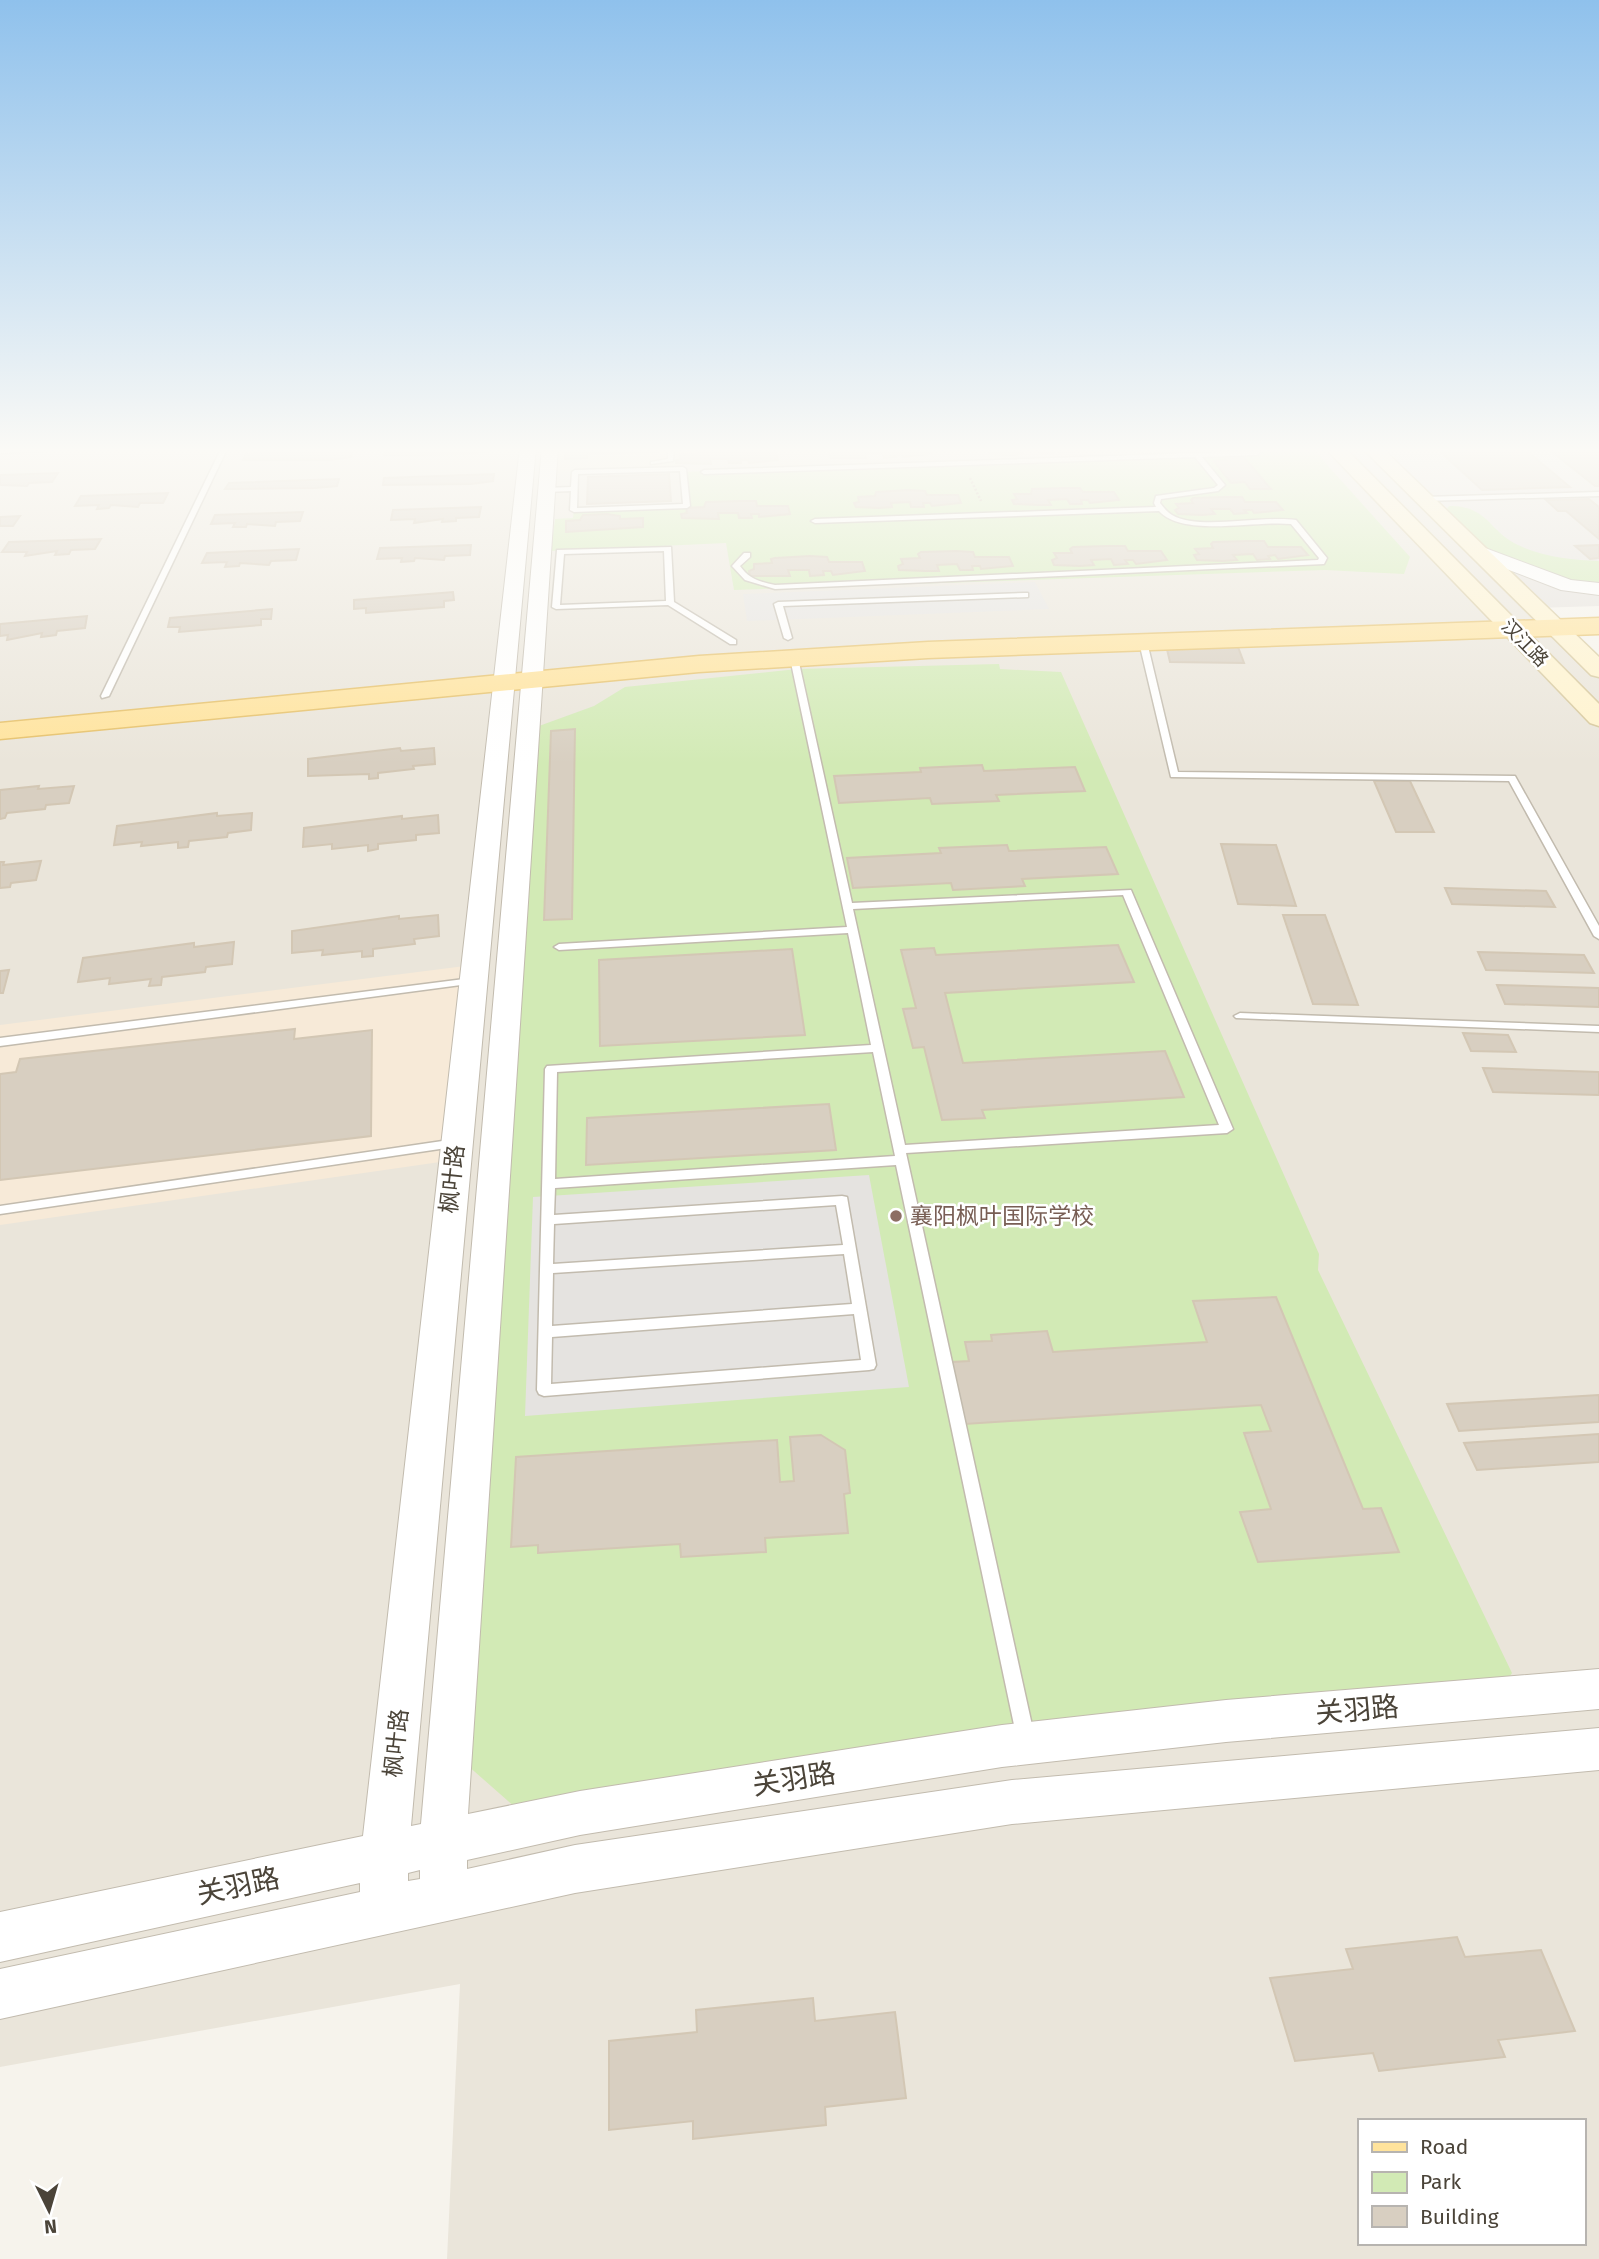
<svg xmlns="http://www.w3.org/2000/svg" width="1599" height="2259" font-family="'Fira Sans','Noto Sans SC',sans-serif">
<rect width="100%" height="100%" fill="#f6f3ec"/>
<!-- residential -->
<path fill="#eae5da" fill-rule="evenodd" d="M0,447H1370L1536,608L1599,678V2259H447L460,1984L0,2067ZM1359,2121H1583V2243H1359Z"/>
<!-- commercial -->
<polygon fill="#f7ead8" points="473,965 454,1160 0,1225 0,1025"/>
<!-- industrial -->
<polygon fill="#e6e2dd" points="1370,447 1599,447 1599,606 1536,608"/>
<!-- education -->
<polygon fill="#efe8d6" points="550,447 696,447 697,454 681,455 676,463 682,463 683,469 548,473"/>
<!-- green -->
<g fill="#d2eab5">
<polygon points="1253,447 1311,447 1410,557 1404,574 1325,570 734,590 726,543 551,551 555,519 573,518 574,510 687,506 683,472 1256,453"/>
<path d="M1449,506C1489,506 1488,531 1518,545C1542,557 1573,560 1599,561V584C1561,581 1523,571 1491,550C1474,540 1460,523 1446,510Z"/>
<polygon points="999,664 1000,669 1061,672 1319,1254 1318,1270 1512,1673 1503,1687 524,1815 450,1750 528,730 594,706 625,687 797,669"/>
</g>
<!-- parking -->
<g fill="#e5e3e0">
<polygon points="1035,582 1049,609 747,621 743,594"/>
<polygon points="869,1175 909,1387 525,1416 533,1197"/>
</g>
<!-- building -->
<g fill="#d8cfc1" stroke="#d3c7b4" stroke-width="2">
<polygon points="490,447 489,451 469,454 384,455 385,449"/>
<polygon points="565,447 657,447 658,452 587,454 587,458 565,459"/>
<polygon points="850,447 928,447 931,454 903,457 902,454 895,455 896,457 884,458 882,453 865,454 866,458 831,458 830,454 835,453 834,449"/>
<polygon points="990,447 1085,447 1087,450 1060,453 1058,450 1051,451 1053,453 1041,454 1038,449 1021,450 1023,454 1011,455 989,454 987,450"/>
<polygon points="1435,447 1522,447 1570,487 1482,490"/>
<polygon points="1546,447 1599,447 1599,486 1595,486"/>
<polygon points="730,449 746,449 746,453 776,453 778,460 749,463 748,460 741,460 741,463 729,463 728,459 710,459 711,464 676,463 676,460 681,459 680,454 697,454 699,450"/>
<polygon points="353,451 351,457 329,460 243,460 246,454"/>
<polygon points="1222,455 1242,455 1271,489 1250,489 1245,482 1231,483 1214,461 1226,460"/>
<polygon points="58,473 52,482 29,483 27,486 0,485 0,475"/>
<polygon points="494,474 493,481 471,484 383,485 384,478"/>
<polygon points="669,474 671,501 587,504 588,477"/>
<polygon points="339,479 337,486 315,488 225,489 229,483"/>
<polygon points="1064,488 1080,488 1083,492 1114,492 1119,500 1090,503 1088,500 1081,500 1082,504 1070,504 1067,499 1048,500 1051,505 1038,505 1014,504 1012,500 1017,499 1014,494 1031,494 1032,489"/>
<polygon points="909,490 925,491 927,495 958,495 961,503 932,506 930,503 923,503 924,507 911,507 910,502 891,503 892,507 879,508 856,507 854,503 859,502 858,497 875,496 876,492"/>
<polygon points="168,493 163,503 140,503 138,507 111,505 109,508 97,509 99,505 75,506 81,496"/>
<polygon points="1225,497 1242,497 1245,502 1276,502 1283,510 1254,513 1252,510 1244,510 1247,513 1234,514 1230,509 1211,509 1215,514 1202,515 1178,514 1175,510 1179,508 1176,504 1193,503 1191,500 1193,498"/>
<polygon points="1589,499 1599,507 1599,539 1566,511 1558,511 1546,500"/>
<polygon points="740,501 756,501 757,506 788,506 790,514 759,517 759,514 751,514 752,518 739,518 738,513 718,513 719,519 682,518 681,514 687,513 686,508 704,507 706,502"/>
<polygon points="481,507 479,517 456,518 456,521 442,522 443,519 414,523 415,519 391,520 393,510"/>
<polygon points="303,512 300,521 276,522 275,526 247,524 246,527 233,527 235,523 211,524 215,515"/>
<polygon points="607,514 620,516 620,519 643,518 643,527 566,532 566,521 580,520 583,515"/>
<polygon points="20,516 13,526 0,526 0,517"/>
<polygon points="101,539 95,549 71,550 69,554 55,555 57,551 25,556 27,552 2,552 9,542"/>
<polygon points="1247,541 1264,541 1268,547 1301,547 1308,555 1278,559 1275,555 1268,556 1270,559 1257,560 1253,554 1233,555 1237,560 1223,561 1197,560 1194,555 1199,554 1195,549 1213,548 1211,544 1213,542"/>
<polygon points="471,545 470,555 445,556 444,560 415,558 414,561 401,562 402,558 377,559 380,548"/>
<polygon points="1599,545 1599,558 1590,559 1575,546"/>
<polygon points="1107,546 1125,546 1128,551 1161,551 1167,560 1136,564 1133,560 1125,560 1128,564 1114,565 1111,559 1091,560 1094,565 1080,566 1054,565 1052,560 1057,558 1054,553 1072,553 1070,549 1073,547"/>
<polygon points="299,549 296,560 271,561 269,565 240,563 239,566 225,567 227,562 202,563 207,553"/>
<polygon points="956,551 973,552 975,557 1009,557 1013,566 981,569 980,566 972,566 973,570 960,570 957,564 937,565 939,571 925,571 899,570 898,566 903,564 901,559 920,558 918,554 921,552"/>
<polygon points="810,556 827,557 829,562 862,562 865,571 833,575 831,571 823,571 824,575 810,576 809,570 788,570 790,576 750,576 749,571 754,569 754,564 772,563 771,559 775,558"/>
<polygon points="453,592 454,600 444,601 444,607 366,613 366,608 354,609 354,600"/>
<polygon points="272,609 271,619 261,619 261,625 179,632 180,627 168,627 170,618"/>
<polygon points="87,616 85,628 57,631 56,635 41,637 42,633 7,640 8,635 0,636 0,624"/>
<polygon points="1166,645 1238,647 1244,663 1170,662"/>
<polygon points="575,729 572,919 544,920 551,731"/>
<polygon points="400,748 401,751 434,748 435,764 413,766 414,769 378,773 378,778 369,779 369,774 308,776 308,759"/>
<polygon points="982,765 984,771 1075,767 1085,791 996,795 999,801 932,804 930,798 839,803 834,776 921,772 920,768"/>
<polygon points="1374,781 1410,781 1434,832 1396,832"/>
<polygon points="39,786 38,789 74,786 69,803 46,805 45,809 7,813 5,818 0,819 0,790"/>
<polygon points="217,813 217,816 252,813 251,830 228,833 227,837 189,841 188,847 178,848 178,842 141,846 142,842 114,845 117,826"/>
<polygon points="438,815 439,833 416,835 416,840 378,844 378,849 368,851 368,845 332,849 332,844 303,847 304,828 402,816 402,819"/>
<polygon points="1221,844 1276,845 1296,906 1238,904"/>
<polygon points="1007,845 1009,851 1106,847 1118,874 1022,879 1025,886 953,890 951,883 853,888 847,858 941,853 939,848"/>
<polygon points="41,861 36,880 11,883 10,887 0,888 0,862 4,862 3,865"/>
<polygon points="1445,888 1546,891 1555,907 1452,904"/>
<polygon points="438,915 439,936 414,939 415,944 373,949 373,956 362,957 362,951 322,955 323,950 292,953 292,931 399,916 399,919"/>
<polygon points="1283,915 1325,915 1358,1005 1313,1004"/>
<polygon points="234,942 232,964 206,967 205,972 162,977 161,985 149,986 151,979 109,984 110,978 78,982 83,958 194,943 194,947"/>
<polygon points="1118,945 1134,982 945,993 963,1063 1165,1051 1184,1097 982,1110 985,1118 942,1120 924,1047 913,1048 903,1009 916,1008 901,950 934,948 936,955"/>
<polygon points="792,949 805,1035 600,1046 599,960"/>
<polygon points="1478,952 1584,955 1594,973 1486,970"/>
<polygon points="9,970 3,993 0,993 0,971"/>
<polygon points="1497,985 1599,988 1599,1007 1505,1004"/>
<polygon points="295,1029 294,1039 372,1030 371,1136 0,1180 0,1074 16,1072 20,1059"/>
<polygon points="1463,1033 1508,1035 1516,1052 1471,1051"/>
<polygon points="1483,1068 1599,1072 1599,1095 1493,1092"/>
<polygon points="829,1104 836,1150 586,1165 587,1118"/>
<polygon points="1276,1297 1363,1509 1381,1508 1399,1552 1258,1562 1240,1512 1271,1509 1244,1433 1271,1431 1261,1405 965,1424 952,1362 969,1361 965,1342 992,1341 991,1335 1047,1331 1053,1352 1207,1342 1193,1301"/>
<polygon points="1599,1395 1599,1422 1459,1431 1447,1404"/>
<polygon points="1599,1434 1599,1462 1477,1470 1464,1443"/>
<polygon points="821,1435 845,1450 850,1493 844,1494 848,1533 765,1538 766,1552 681,1557 680,1544 538,1553 538,1545 511,1547 516,1457 777,1440 780,1482 794,1481 790,1437"/>
<polygon points="1457,1937 1465,1957 1541,1950 1575,2031 1498,2040 1505,2057 1379,2071 1373,2053 1295,2061 1270,1978 1353,1969 1346,1949"/>
<polygon points="813,1998 815,2021 895,2012 906,2098 825,2107 826,2125 693,2139 693,2121 609,2130 609,2041 697,2032 696,2010"/>
</g>
<g fill="none" stroke-linecap="round" stroke-linejoin="round">
<defs>
<g id="service">
<polygon points="222,447 228,447 109,696 102,698 101,696"/>
<polygon points="668,447 674,447 673,461 651,464 651,462 668,459"/>
<path d="M1250,447H1256L1260,453L1257,455L1202,457L1225,485L1218,491L1161,499L1160,503C1164,508 1167,512 1172,515C1199,531 1262,515 1296,520L1327,558L1324,564L775,589L745,580L732,566L744,553H750V557L740,566C749,579 760,582 775,585L1318,560L1319,558L1291,524C1256,520 1184,538 1159,511L815,523L811,521L815,519L1156,507L1154,503L1156,496L1214,488L1218,485L1195,457L704,474L701,472L704,470L1253,451Z"/>
<path d="M683,467L686,469L690,506L687,508L574,512L570,510L571,491L546,492L543,490L546,488L571,487L572,472L575,470ZM680,471L683,504L577,508L578,474Z"/>
<polygon points="1599,492 1599,496 1424,501 1421,499 1424,497"/>
<path d="M671,547L674,602L736,640V644H730L668,605L556,609L552,607L557,550ZM664,551L666,601L560,605L564,554Z"/>
<polygon points="1025,593 1028,593 1028,597 783,606 792,638 788,640 784,638 774,604 778,602"/>
<polygon points="1140,640 1147,642 1178,772 1515,776 1599,926 1599,939 1594,936 1509,781 1171,777 1139,642"/>
<path d="M791,656L798,658L852,903L1131,890L1233,1129L1227,1133L906,1153L1035,1739L1032,1745L1026,1747L1020,1745L1017,1739L896,1165L555,1188L554,1215L842,1196L847,1197L876,1365L874,1369L869,1370L544,1396L539,1394L537,1390L545,1069L547,1066L871,1045L848,933L559,950L554,947L559,944L847,927L790,658ZM1123,895L1219,1125L905,1145L853,909ZM873,1052L895,1156L555,1179L557,1072ZM836,1205L843,1245L553,1264L554,1224ZM844,1254L852,1304L552,1326L553,1273ZM854,1314L861,1360L551,1384L552,1337Z"/>
<polygon points="472,978 476,979 477,981 476,983 0,1046 0,1038"/>
<polygon points="1240,1013 1599,1026 1599,1032 1236,1018 1234,1016"/>
<polygon points="456,1139 460,1140 462,1143 460,1146 0,1214 0,1206"/>
</g>
<polygon id="minor" points="0,447 49,447 43,451 0,453"/>
<g id="tertiary">
<path d="M520,447H536L411,1826L421,1824L542,447H558L468,1814L580,1791L1002,1725L1226,1700L1599,1669V1709L1226,1742L1002,1767L580,1835L467,1860V1869L575,1845L1012,1780L1599,1728V1770L1012,1824L575,1893L0,2019V1969L360,1892V1883L0,1962V1912L363,1836ZM420,1870V1879L408,1881V1873Z"/>
<polygon points="1477,545 1571,580 1599,583 1599,595 1561,590 1470,555 1468,551 1470,547"/>
</g>
<g id="secondary">
<polygon points="1324,447 1344,447 1599,704 1599,726 1590,723"/>
<polygon points="1361,447 1381,447 1599,657 1599,677 1591,675"/>
</g>
<polygon id="primary" points="1599,618 1599,634 928,658 699,672 0,739 0,723 699,656 928,642"/>
</defs>
<!-- service casing -->
<use href="#service" stroke="#c2bbae" stroke-width="3"/>
<!-- minor casing -->
<use href="#minor" stroke="#c2bbae" stroke-width="3"/>
<!-- tertiary casing -->
<use href="#tertiary" stroke="#c2bbae" stroke-width="2"/>
<!-- secondary casing -->
<use href="#secondary" stroke="#d6c79b" stroke-width="3"/>
<!-- primary casing -->
<use href="#primary" stroke="#e6c16a" stroke-width="3"/>
<!-- path -->
<polyline stroke="#c4b79f" stroke-width="2.5" stroke-dasharray="2 2" stroke-linecap="butt" points="970,478 981,501"/>
<!-- service -->
<use href="#service" fill="#fff" fill-rule="evenodd"/>
<!-- minor -->
<use href="#minor" fill="#fff" fill-rule="evenodd"/>
<!-- tertiary -->
<use href="#tertiary" fill="#fff" fill-rule="evenodd"/>
<!-- secondary -->
<use href="#secondary" fill="#fff3cd" fill-rule="evenodd"/>
<!-- primary -->
<use href="#primary" fill="#ffe39c" fill-rule="evenodd"/>
</g>
<!-- sky -->
<linearGradient id="sky" x2="0" y2="1"><stop stop-color="#8fc1ec"/><stop offset="0.59" stop-color="#fbfaf6"/><stop offset="1" stop-color="#fbfaf6" stop-opacity="0"/></linearGradient>
<rect width="1599" height="764" fill="url(#sky)"/>
<!-- markers -->
<circle fill="#8d6e63" stroke="#fff" stroke-width="2.5" cx="896" cy="1216" r="7"/>
<g text-anchor="middle" dominant-baseline="central" stroke-width="5" stroke-linejoin="round" paint-order="stroke">
<!-- far-street labels -->
<g font-size="19" fill="#4b4439" stroke="#fff">
<text transform="translate(1525 643) rotate(46)">汉江路</text>
</g>
<!-- street labels -->
<g font-size="23" fill="#4b4439" stroke="#fff">
<text transform="translate(452 1179) rotate(-84)">枫叶路</text>
<text transform="translate(396 1743) rotate(-84)">枫叶路</text>
</g>
<!-- education labels -->
<g font-size="23" fill="#785e54" stroke="#fff" text-anchor="start">
<text x="910" y="1216">襄阳枫叶国际学校</text>
</g>
<!-- near-street labels -->
<g font-size="28" fill="#4b4439" stroke="#fff">
<text transform="translate(1357 1710) rotate(-5)">关羽路</text>
<text transform="translate(794 1779) rotate(-9)">关羽路</text>
<text transform="translate(238 1886) rotate(-12)">关羽路</text>
</g>
</g>
<!-- legend -->
<rect x="1358" y="2119" width="228" height="126" fill="#ffffff" stroke="#b7b4b0" stroke-width="2"/>
<rect x="1372" y="2142" width="35" height="10" fill="#ffe39c" stroke="#b7b4b0" stroke-width="2"/>
<text x="1420" y="2154" font-size="21" fill="#4b4439">Road</text>
<rect x="1372" y="2172" width="35" height="21" fill="#d2eab5" stroke="#b7b4b0" stroke-width="2"/>
<text x="1420" y="2189" font-size="21" fill="#4b4439">Park</text>
<rect x="1372" y="2206" width="35" height="21" fill="#d8cfc1" stroke="#b7b4b0" stroke-width="2"/>
<text x="1420" y="2224" font-size="21" fill="#4b4439">Building</text>
<!-- north arrow -->
<g transform="translate(49 2210) rotate(175)" stroke="#ffffff" stroke-width="5" paint-order="stroke">
<path d="M0-5L12 26L0 18L-12 26Z" fill="#4b4439"/>
<text y="-10" font-size="19" font-weight="bold" text-anchor="middle" fill="#4b4439">N</text>
</g>
</svg>
